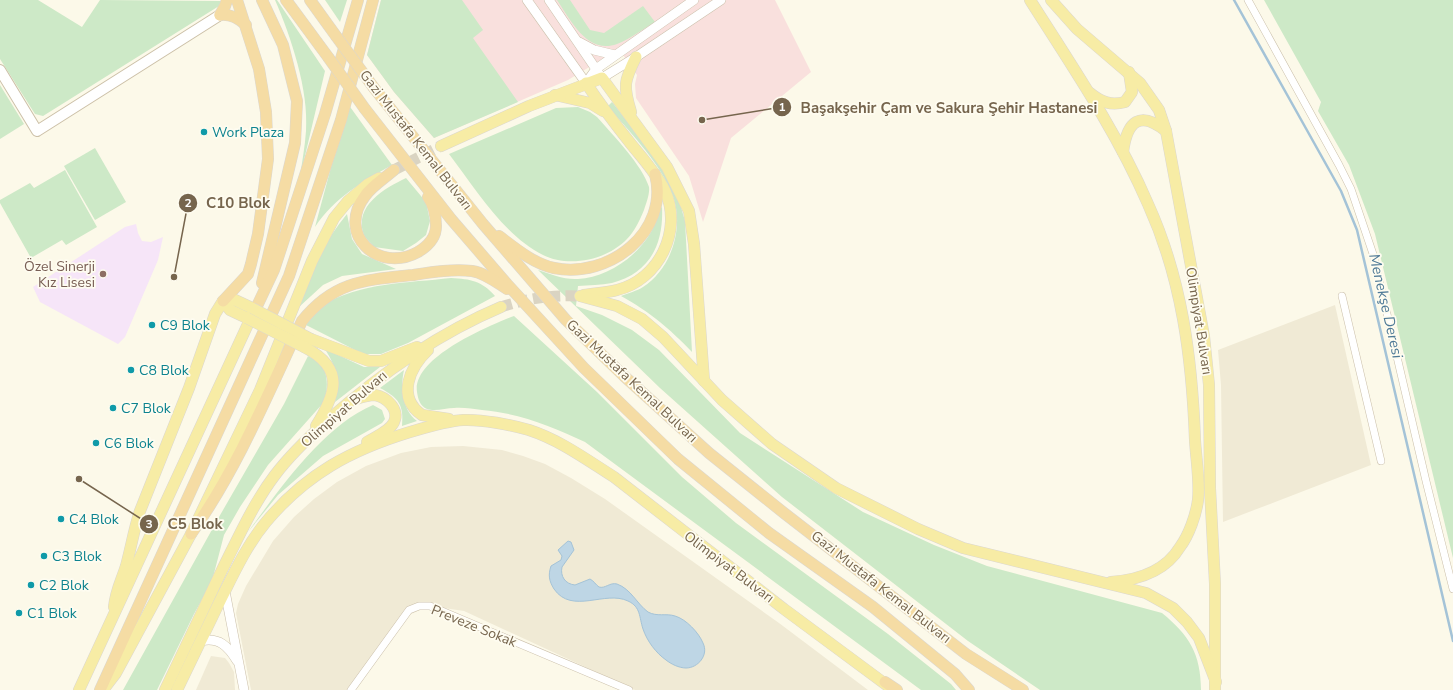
<svg xmlns="http://www.w3.org/2000/svg" width="1453" height="690" font-family="'Nunito Sans',sans-serif">
<rect width="100%" height="100%" fill="#fcf9e9"/>
<!-- residential -->
<g fill="#f0ead5">
<polygon points="1335,305 1371,465 1223,522 1221,385 1218,350"/>
<polygon points="463,446 502,450 523,456 545,464 571,478 605,499 779,623 868,690 635,690 464,611 437,607 424,608 405,617 351,690 251,690 236,613 238,604 246,586 273,541 294,517 314,499 337,482 366,466 401,453 431,447"/>
<polygon points="211,656 225,658 229,663 234,672 235,690 196,690"/>
</g>
<!-- education -->
<polygon fill="#f6e5f8" points="136,224 138,233 142,241 151,242 163,237 158,260 125,337 118,344 40,302 33,287 125,227"/>
<!-- medical -->
<polygon fill="#f9e0dd" points="381,0 775,0 811,72 731,138 703,222 689,176 636,98 635,84 637,75 619,49 568,80 434,138 394,92 367,55"/>
<!-- green -->
<g fill="#cde9c7">
<polygon points="0,0 38,0 82,27 100,0 221,1 219,6 43,116 35,114 0,59"/>
<path d="M275,0H277L325,71L300,177C302,162 305,146 306,131C309,90 291,37 275,0Z"/>
<polygon points="325,0 347,0 340,22"/>
<polygon points="381,0 462,0 483,30 473,38 518,102 434,138 394,92 367,55"/>
<path d="M557,0H570L590,30L604,33L643,6L655,22C643,29 630,39 617,44C587,55 570,19 557,0Z"/>
<polygon points="1264,0 1453,0 1453,558 1375,234 1349,165 1318,111 1321,102"/>
<polygon points="0,85 24,124 0,139"/>
<path d="M612,102L667,173L676,190L685,221L692,352C669,328 650,312 621,296C628,293 637,291 643,287C674,267 686,221 670,189C656,158 629,132 608,106Z"/>
<path d="M348,104L392,165C361,183 335,197 315,227Z"/>
<path d="M578,107L590,112L597,117C612,134 643,166 649,187C650,194 646,204 644,210C640,220 634,232 627,239C607,260 569,268 543,255C504,236 475,188 449,154L556,108Z"/>
<polygon points="95,148 126,202 95,220 64,166"/>
<polygon points="65,170 97,227 66,245 62,240 31,258 0,203 0,200 30,183 34,188"/>
<path d="M406,178L426,202L430,221L426,235L416,243L403,251L374,247C371,243 366,239 364,235C353,206 385,188 406,178Z"/>
<path d="M662,206C664,244 650,273 612,283C601,285 589,285 578,286L576,306L602,315L632,330L659,350L740,433L863,512L934,545L987,566L1162,613C1189,635 1201,654 1201,690H1040L968,641L782,497L660,388L538,270C551,274 564,280 578,279C606,278 637,257 651,232C655,224 658,215 662,206Z"/>
<path d="M347,214L352,239L362,254L396,269L342,276L323,285L299,307C310,274 324,241 347,214Z"/>
<path d="M451,278C471,279 482,281 495,296L408,343L381,354H363L306,325C310,319 316,310 322,306C359,282 409,283 451,278Z"/>
<path d="M514,316L597,392L682,477L736,523L888,634L951,684L956,690H921L585,442C552,426 518,413 482,410C473,409 463,407 454,408C446,408 435,412 427,409C420,406 418,399 417,392C412,358 488,326 514,316Z"/>
<path d="M325,349L364,367H380L335,402C340,379 337,369 325,349Z"/>
<path d="M308,356C311,358 316,360 319,362C329,372 328,390 324,402L268,465L240,507L224,535L212,581L194,614L157,690H123L219,517L284,404Z"/>
<path d="M404,370C400,389 402,409 417,421L402,426C404,405 399,398 380,388Z"/>
<path d="M373,405L382,410L385,419L382,423L323,456L278,495L248,532C279,490 323,426 373,405Z"/>
</g>
<!-- water -->
<path fill="#bed6e5" stroke="#a4c3d7" d="M568,541L571,542L574,550L562,567C560,576 565,584 575,585L590,579C594,581 596,585 599,587C605,589 610,582 617,584C631,589 637,604 648,612C657,617 666,613 675,616C686,619 699,633 703,643C709,655 698,668 686,668C679,668 671,664 666,660C656,653 647,641 643,629C639,617 641,607 628,601C605,590 572,615 554,589C549,581 548,575 551,566L561,560L562,556L558,550Z"/>
<g fill="none" stroke-linecap="round" stroke-linejoin="round">
<!-- stream -->
<polyline stroke="#a4c3d7" stroke-width="2.5" points="1234,0 1341,191 1357,230 1453,641"/>
<!-- primary-tunnel -->
<g stroke="#dad4c2" stroke-width="11" stroke-dasharray="11 5.5" stroke-linecap="butt">
<polyline points="394,170 441,146"/>
<path d="M501,307C529,298 550,295 580,296"/>
</g>
<defs>
<g id="minor">
<polyline points="1248,0 1339,165 1351,189 1373,254 1426,481 1453,589"/>
<polyline points="1342,296 1381,461"/>
<polyline points="351,690 409,610 419,606 430,606 629,690"/>
</g>
<g id="tertiary">
<polyline points="527,0 586,83 596,69 694,0"/>
<polyline points="549,0 602,78 636,57 721,0"/>
<polyline points="579,42 594,50 615,55"/>
<polyline points="225,591 244,690"/>
<path d="M201,641C219,637 228,646 237,661"/>
</g>
<polyline id="secondary" points="0,70 37,131 220,15"/>
<g id="primary">
<path d="M1030,0C1072,66 1117,132 1148,204C1182,279 1192,358 1195,440C1196,458 1200,482 1198,500C1196,515 1189,535 1180,547C1165,572 1138,580 1111,582"/>
<polyline points="1051,0 1077,29 1140,83 1159,110 1166,131 1204,336 1209,385 1210,488 1215,584 1215,690"/>
<path d="M1090,93C1101,102 1111,106 1125,102L1132,92L1129,72"/>
<polyline points="555,95 590,103 603,111"/>
<path d="M631,112C623,86 624,81 636,57"/>
<polyline points="441,146 529,106 602,78 667,167 689,211 694,244 704,381"/>
<path d="M1123,152C1127,121 1140,110 1166,131"/>
<path d="M584,295C595,293 607,293 617,290C659,280 683,230 665,191C657,174 643,159 631,144C615,124 600,104 586,83"/>
<polyline points="580,296 617,306 642,319 663,337 722,400 772,444 836,488 918,529 963,548 1146,593 1173,608 1187,622 1199,638 1216,682"/>
<polyline points="223,301 230,310 247,318"/>
<polyline points="311,339 369,361 381,361 417,347"/>
<path d="M306,348C345,369 336,394 316,426"/>
<path d="M428,350C410,367 396,397 422,415L449,419"/>
<path d="M356,399C362,397 368,395 375,395C386,397 400,409 394,422C390,431 375,437 367,442"/>
<path d="M114,607C116,589 121,582 126,566C131,548 134,529 140,511L189,388L215,314L223,301L235,300L252,308"/>
<polyline points="79,690 254,311"/>
<polyline points="103,690 116,673 191,534 260,390 312,261 334,218 348,201 368,184 379,178"/>
<path d="M165,690C184,650 203,610 222,570C238,538 253,504 275,475C290,455 309,437 327,421C379,375 437,334 501,307"/>
<path d="M177,690C191,661 205,632 219,603C233,575 246,546 266,522C306,474 351,450 410,432C427,427 446,421 463,420C482,419 511,425 529,430C560,440 587,460 614,477L784,609L892,689"/>
</g>
<g id="trunk">
<polyline points="262,0 283,45 297,101 295,143 262,283"/>
<polyline points="286,0 328,57"/>
<polyline points="310,0 336,36"/>
<path d="M220,15C231,14 238,18 246,25"/>
<polyline points="220,15 225,6 227,0"/>
<polyline points="374,88 483,224 566,320 624,376 709,453 784,513 966,654 1023,690"/>
<polyline points="365,109 451,219 507,284 584,368 678,459 769,533 873,607 955,674 969,690"/>
<path d="M394,170C385,178 372,186 365,196C336,234 378,274 418,252C428,246 436,237 436,226C436,216 434,205 428,197"/>
<path d="M499,236C515,248 534,264 554,268C609,279 670,232 655,174"/>
<polyline points="223,301 248,274 251,264 258,234 268,159 266,112 259,69 237,0"/>
<polyline points="258,304 274,270 325,114 358,0"/>
<path d="M191,534C237,469 268,394 302,321C334,281 365,280 413,275C433,272 452,269 472,271C485,273 496,282 507,289"/>
<polyline points="885,682 897,690"/>
<polyline points="100,690 289,276 341,120 373,0"/>
</g>
</defs>
<!-- minor casing -->
<use href="#minor" stroke="#ccc1ac" stroke-width="8"/>
<!-- tertiary casing -->
<use href="#tertiary" stroke="#ccc1ac" stroke-width="10"/>
<!-- secondary casing -->
<use href="#secondary" stroke="#ccc0a8" stroke-width="12"/>
<!-- primary casing -->
<use href="#primary" stroke="#dbd7d1" stroke-width="12"/>
<!-- trunk casing -->
<use href="#trunk" stroke="#dbd7d1" stroke-width="12"/>
<!-- minor -->
<use href="#minor" stroke="#fff" stroke-width="7"/>
<!-- tertiary -->
<use href="#tertiary" stroke="#fff" stroke-width="9"/>
<!-- secondary -->
<use href="#secondary" stroke="#fff" stroke-width="10"/>
<!-- primary -->
<use href="#primary" stroke="#f7eca5" stroke-width="11"/>
<!-- trunk -->
<use href="#trunk" stroke="#f5dca4" stroke-width="11"/>
<defs>
<g id="primary-bridge">
<polyline points="252,308 311,339"/>
<polyline points="247,318 306,348"/>
</g>
<g id="trunk-bridge">
<polyline points="336,36 374,88"/>
<polyline points="328,57 365,109"/>
</g>
</defs>
<!-- primary-bridge casing -->
<use href="#primary-bridge" stroke="#dbd7d1" stroke-width="12" stroke-linecap="butt"/>
<!-- trunk-bridge casing -->
<use href="#trunk-bridge" stroke="#dbd7d1" stroke-width="12" stroke-linecap="butt"/>
<!-- primary-bridge -->
<use href="#primary-bridge" stroke="#f7eca5" stroke-width="11"/>
<!-- trunk-bridge -->
<use href="#trunk-bridge" stroke="#f5dca4" stroke-width="11"/>
</g>
<!-- markers -->
<g fill="#0f9aa8" stroke="#fefcf0" stroke-width="1.5">
<circle cx="204" cy="132" r="4"/>
<circle cx="152" cy="325" r="4"/>
<circle cx="131" cy="370" r="4"/>
<circle cx="113" cy="408" r="4"/>
<circle cx="96" cy="443" r="4"/>
<circle cx="61" cy="519" r="4"/>
<circle cx="44" cy="556" r="4"/>
<circle cx="31" cy="585" r="4"/>
<circle cx="19" cy="613" r="4"/>
</g>
<circle fill="#8d6e63" stroke="#fefcf0" stroke-width="1.5" cx="103" cy="274" r="4"/>
<g text-anchor="middle" dominant-baseline="central" stroke-width="3.5" stroke-linejoin="round" paint-order="stroke">
<!-- culture labels -->
<g font-size="14" fill="#0d838f" stroke="#fefcf0" text-anchor="start">
<text x="212" y="132">Work Plaza</text>
<text x="160" y="325">C9 Blok</text>
<text x="139" y="370">C8 Blok</text>
<text x="121" y="408">C7 Blok</text>
<text x="104" y="443">C6 Blok</text>
<text x="69" y="519">C4 Blok</text>
<text x="52" y="556">C3 Blok</text>
<text x="39" y="585">C2 Blok</text>
<text x="27" y="613">C1 Blok</text>
</g>
<!-- street labels -->
<g font-size="14" fill="#76654d" stroke="#fefcf0">
<text transform="translate(416 140) rotate(52)">Gazi Mustafa Kemal Bulvarı</text>
<text transform="translate(1199 321) rotate(81)">Olimpiyat Bulvarı</text>
<text transform="translate(632 381) rotate(43)">Gazi Mustafa Kemal Bulvarı</text>
<text transform="translate(344 409) rotate(-41)">Olimpiyat Bulvarı</text>
<text transform="translate(729 567) rotate(37)">Olimpiyat Bulvarı</text>
<text transform="translate(881 587) rotate(38)">Gazi Mustafa Kemal Bulvarı</text>
<text transform="translate(474 626) rotate(22)">Preveze Sokak</text>
</g>
<!-- education labels -->
<g font-size="14" fill="#785e54" stroke="#fefcf0" text-anchor="end">
<text x="95" y="266">Özel Sinerji<tspan x="95" dy="16">Kız Lisesi</tspan></text>
</g>
<!-- water labels -->
<g font-size="15" font-style="italic" fill="#4e7996" stroke="#fefcf0">
<text transform="translate(1386 306) rotate(77)">Menekşe Deresi</text>
</g>
</g>
<!-- callouts -->
<path fill="none" stroke="#76654d" stroke-width="1.5" d="M702 120L782 107M174 277L188 203M79 479L149 524"/>
<g fill="#76654d" stroke="#fefcf0" stroke-width="1.5">
<circle cx="702" cy="120" r="4"/>
<circle cx="174" cy="277" r="4"/>
<circle cx="79" cy="479" r="4"/>
<circle cx="782" cy="107" r="10"/>
<circle cx="188" cy="203" r="10"/>
<circle cx="149" cy="524" r="10"/>
</g>
<g font-size="12" text-anchor="middle" font-weight="bold" fill="#fff">
<text x="782" y="111">1</text>
<text x="188" y="207">2</text>
<text x="149" y="528">3</text>
</g>
<g font-size="15" text-anchor="middle" font-weight="bold" fill="#76654d" stroke="#fefcf0" stroke-width="3.5" stroke-linejoin="round" paint-order="stroke">
<text x="949" y="113">Başakşehir Çam ve Sakura Şehir Hastanesi</text>
<text x="238" y="208">C10 Blok</text>
<text x="195" y="529">C5 Blok</text>
</g>
</svg>
